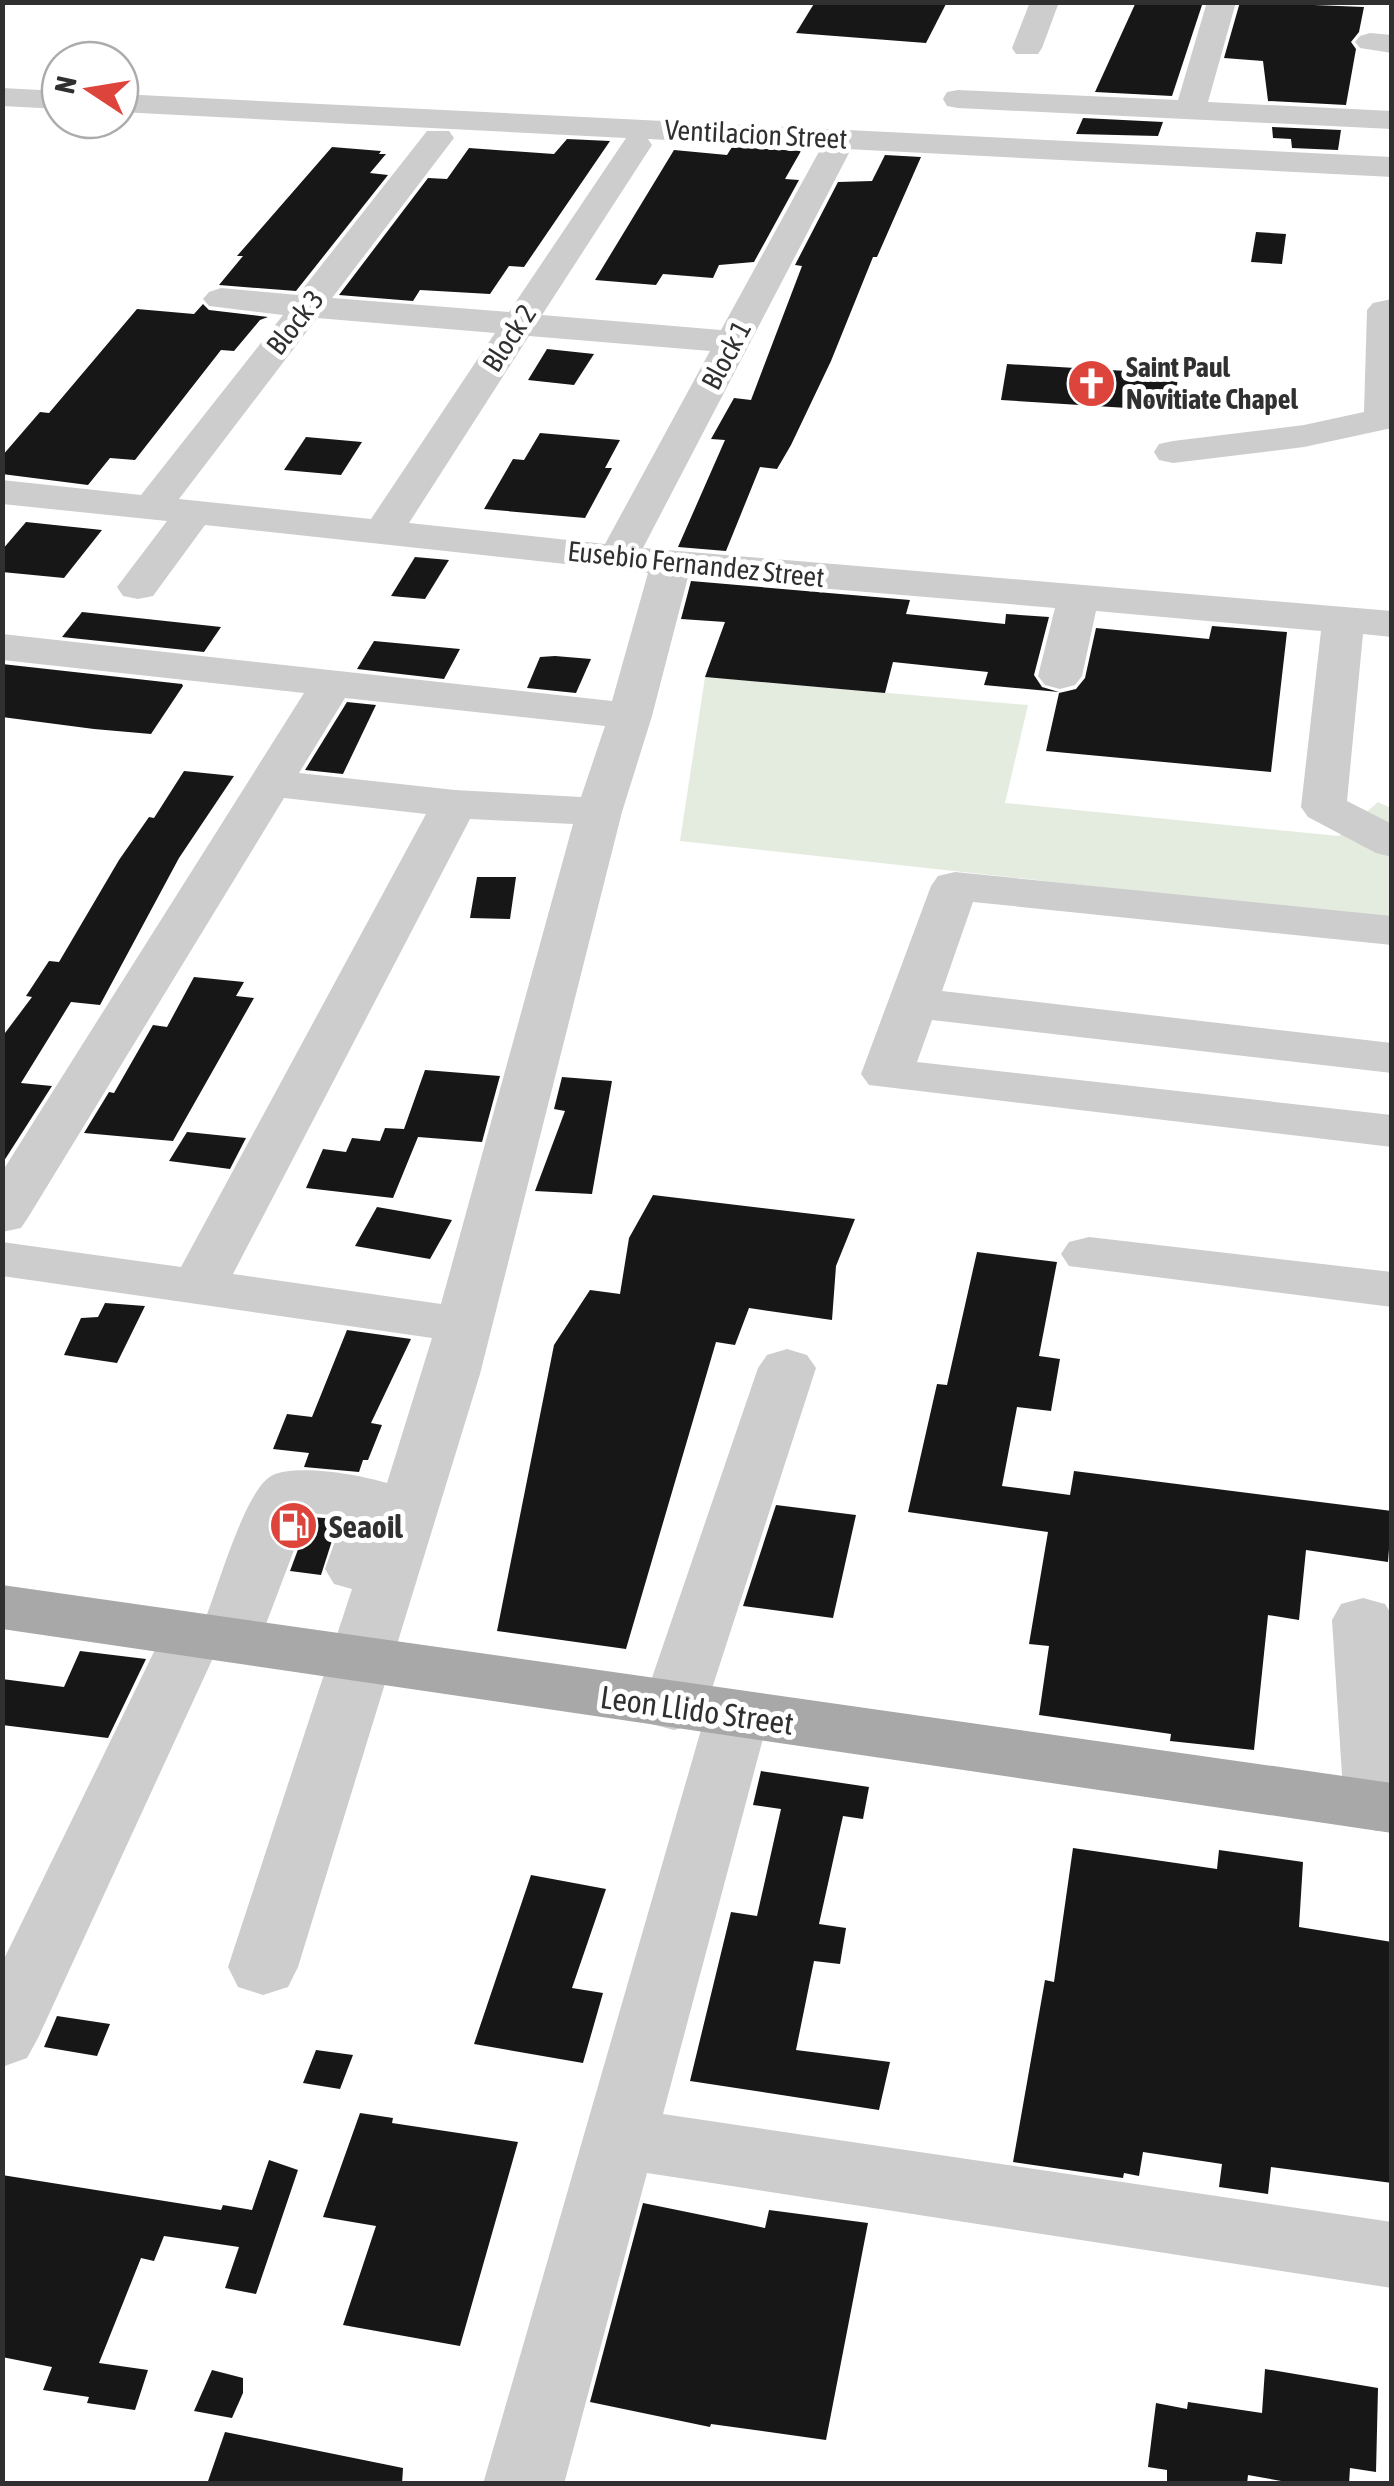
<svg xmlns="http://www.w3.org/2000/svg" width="1394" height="2486" font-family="'Asap Condensed',sans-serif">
<rect width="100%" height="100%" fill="#fff"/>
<!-- green -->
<polygon fill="#e4ecdf" points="705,677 1028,705 1005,803 1339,836 1378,802 1391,808 1391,919 680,841"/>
<!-- building -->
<g fill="#171717">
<polygon points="815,2 947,2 926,43 796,33"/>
<polygon points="1136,2 1203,2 1172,96 1095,92"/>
<polygon points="1240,2 1364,7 1359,32 1351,42 1356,49 1346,105 1268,101 1263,61 1224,58"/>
<polygon points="1083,118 1163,122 1158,136 1076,134"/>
<polygon points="1272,127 1341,130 1338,150 1292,148 1291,139 1273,138"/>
<polygon points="567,139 610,141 524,267 509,266 490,294 420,290 413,301 339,295 428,178 447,179 469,148 554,154"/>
<polygon points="332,147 381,151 379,154 386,154 370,173 388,175 296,291 219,285 243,256 237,256"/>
<polygon points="732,147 801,151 785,179 799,180 754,262 719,265 713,278 663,274 656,285 595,280 674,150 727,155"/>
<polygon points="885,155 921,157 877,257 873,257 831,361 791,445 777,469 760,467 726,551 678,547 725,440 711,439 734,398 751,400 802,266 795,265 838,182 872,181"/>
<polygon points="1256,232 1286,234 1282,264 1251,262"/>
<polygon points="203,304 209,310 268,317 260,320 234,351 221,350 135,460 110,458 88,485 2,474 2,456 40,412 49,413 137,309 194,314"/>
<polygon points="547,349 594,354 574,385 528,380"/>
<polygon points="1007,364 1178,374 1175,411 1001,400"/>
<polygon points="540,433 620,440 605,468 612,468 585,518 484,509 513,459 524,460"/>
<polygon points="306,437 362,442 341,475 284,470"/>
<polygon points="26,522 102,530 64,578 2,572 2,550"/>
<polygon points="415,557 449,560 425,599 391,596"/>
<polygon points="691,581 910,600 906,614 1005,624 1006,614 1049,617 1034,675 1042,687 1059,692 984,685 988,672 893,662 885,693 705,677 725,622 681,619"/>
<polygon points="82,612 221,627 204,652 62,637"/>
<polygon points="1212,626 1287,632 1271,772 1046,751 1059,693 1076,689 1085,678 1096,628 1209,639"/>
<polygon points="374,641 460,649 444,679 357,669"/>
<polygon points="555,656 591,659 576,693 527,688 540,657"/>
<polygon points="2,664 182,684 183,686 151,734 94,729 2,717"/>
<polygon points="347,702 376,705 343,774 305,770"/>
<polygon points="184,771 234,776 179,858 100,1005 71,1002 21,1083 52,1086 2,1164 2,1037 32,997 26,996 49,961 59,962 119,860 149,817 154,818"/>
<polygon points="477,877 516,877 510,919 470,918"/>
<polygon points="194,977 244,982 236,996 254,998 173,1141 84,1133 109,1092 114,1093 153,1025 167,1027"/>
<polygon points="425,1070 500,1076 482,1142 418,1137 393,1198 306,1188 323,1149 346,1152 352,1138 380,1141 385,1128 404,1129"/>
<polygon points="562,1077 612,1081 592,1194 535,1191 565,1111 554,1109"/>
<polygon points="187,1132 246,1138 230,1169 169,1161"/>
<polygon points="653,1195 855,1219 836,1266 832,1320 749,1308 735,1345 716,1342 626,1649 497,1631 554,1345 590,1290 620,1294 629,1238"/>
<polygon points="377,1207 452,1220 430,1259 355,1246"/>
<polygon points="977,1252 1057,1262 1039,1356 1060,1359 1051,1411 1017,1407 1002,1486 1070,1495 1074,1471 1392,1511 1388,1562 1306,1550 1299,1620 1268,1615 1254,1750 1170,1741 1171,1734 1039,1715 1049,1646 1029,1644 1048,1532 908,1512 937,1384 947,1385"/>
<polygon points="105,1303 145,1306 117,1363 64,1355 81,1318 98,1317"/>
<polygon points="347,1330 411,1339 371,1423 382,1425 368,1460 363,1460 359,1472 304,1467 309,1453 273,1449 287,1414 312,1417"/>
<polygon points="776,1505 856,1515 833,1618 743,1606"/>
<polygon points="310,1517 339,1519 321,1575 290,1571"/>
<polygon points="80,1651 146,1659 108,1738 2,1725 2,1679 64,1687"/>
<polygon points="761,1771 869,1787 863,1819 843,1816 819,1924 846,1928 840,1964 814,1961 796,2050 890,2062 879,2110 690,2081 731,1912 757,1916 781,1809 753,1805"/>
<polygon points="1073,1848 1217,1869 1219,1850 1303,1862 1299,1927 1392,1942 1392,2183 1271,2167 1268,2194 1219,2187 1222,2164 1143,2152 1139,2176 1124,2173 1123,2178 1013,2162 1045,1980 1054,1982"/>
<polygon points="531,1875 606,1889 572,1988 603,1993 583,2063 474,2044"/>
<polygon points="57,2016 110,2024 97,2056 44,2047"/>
<polygon points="316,2050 353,2055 340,2089 303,2083"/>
<polygon points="360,2113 393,2118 392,2123 518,2142 460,2346 343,2325 376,2226 323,2217"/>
<polygon points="269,2160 298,2170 256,2294 225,2288 239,2247 164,2236 154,2261 141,2258 99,2363 148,2370 135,2410 87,2403 89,2397 43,2390 52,2367 2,2357 2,2175 221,2210 223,2205 252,2210"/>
<polygon points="643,2203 765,2228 769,2210 868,2223 826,2440 711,2424 710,2427 590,2402"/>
<polygon points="1265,2369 1378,2388 1376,2472 1350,2468 1349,2484 1298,2484 1248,2475 1247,2484 1181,2484 1167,2481 1167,2470 1148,2467 1156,2403 1187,2409 1188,2402 1262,2413"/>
<polygon points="212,2370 243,2378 243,2393 232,2418 194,2411"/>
<polygon points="225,2432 403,2468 402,2484 207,2484"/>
</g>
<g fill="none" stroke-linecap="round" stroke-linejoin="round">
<!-- minor -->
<g fill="#cdcdcd" fill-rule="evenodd">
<polygon points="1030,2 1059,2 1042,48 1038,54 1016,54 1012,48"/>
<polygon points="1207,2 1236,2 1208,102 1392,111 1392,129 958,108 947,106 943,99 947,92 958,90 1178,100"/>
<polygon points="1370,33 1392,35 1392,53 1360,48 1355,42 1360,36"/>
<polygon points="2,88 60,91 60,109 2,106"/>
<path d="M120,94L1392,157V177L846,149L849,153L643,548L1392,611V637L1363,634L1347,801L1392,824V857L1376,853L1308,817L1301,807L1321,631L1096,611L1082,676L1075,685L1060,689L1045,685L1038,676L1055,608L688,577L652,716L622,812L480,1374L298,1967L288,1987L263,1995L238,1987L228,1967L352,1589L334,1584L325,1569L344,1516L308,1513L260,1640L250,1656L228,1662L213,1658L38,2038L27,2058L2,2067V1963L170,1619L192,1613L206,1617C218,1587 245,1491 271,1476C295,1463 361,1475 387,1483L432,1338L2,1276V1242L181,1267L426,814L284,798L29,1216L21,1228L2,1232V1172L304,693L2,660V634L612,701L648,573L205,525L153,596L138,599L123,596L117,587L167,521L2,504V480L141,495L283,315L209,306L203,299L209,292L221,288L298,295L427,131H449L454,138L332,298L509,312L626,138L120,112ZM648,139L821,148L721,330L542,315L652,145ZM317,318L495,333L371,519L179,499ZM529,336L710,351L605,544L409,523ZM345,698L605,726L581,797L455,790L299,773ZM470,819L573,824L441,1304L233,1274Z"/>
<polygon points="1392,299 1392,428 1304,447 1173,463 1159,460 1154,452 1159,444 1173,441 1304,425 1364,412 1367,310 1373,303"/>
<polygon points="955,872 1392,916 1392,945 973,902 942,991 1392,1043 1392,1073 932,1020 917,1062 1392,1115 1392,1147 869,1085 861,1074 931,886 938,876"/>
<polygon points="1089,1237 1392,1272 1392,1307 1069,1266 1061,1254 1069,1242"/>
<polygon points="787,1349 807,1355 816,1368 706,1707 697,1724 674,1730 651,1724 642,1707 758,1368 767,1355"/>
<polygon points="1363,1598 1385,1604 1392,1615 1392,1827 1377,1831 1353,1824 1344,1806 1332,1620 1341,1604"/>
<polygon points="737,1692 760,1699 769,1716 663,2114 1392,2222 1392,2288 647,2173 564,2484 483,2484 705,1716 714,1699"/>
</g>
<!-- major -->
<polygon fill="#a8a8a8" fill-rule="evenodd" points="2,1585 1392,1783 1392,1833 2,1629"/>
</g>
<!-- icons -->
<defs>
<symbol id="church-disc" viewBox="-11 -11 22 22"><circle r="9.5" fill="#dd453c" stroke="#fff"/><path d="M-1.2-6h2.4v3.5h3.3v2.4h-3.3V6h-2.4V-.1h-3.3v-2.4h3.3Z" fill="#fff"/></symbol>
<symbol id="fuel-disc" viewBox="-11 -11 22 22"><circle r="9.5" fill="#dd453c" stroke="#fff"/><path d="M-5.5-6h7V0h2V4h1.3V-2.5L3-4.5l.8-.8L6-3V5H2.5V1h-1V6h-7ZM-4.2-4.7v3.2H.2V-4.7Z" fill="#fff"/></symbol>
</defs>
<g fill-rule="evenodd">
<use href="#church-disc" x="1064" y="356" width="55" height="55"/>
<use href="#fuel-disc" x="266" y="1498" width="55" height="55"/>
</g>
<g text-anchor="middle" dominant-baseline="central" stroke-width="10" stroke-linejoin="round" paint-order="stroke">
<!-- far-street labels -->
<g font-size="28" fill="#303030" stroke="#fff">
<text transform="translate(756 134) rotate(3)">Ventilacion Street</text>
<text transform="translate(295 322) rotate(-52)">Block 3</text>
<text transform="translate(509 338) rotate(-57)">Block 2</text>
<text transform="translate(726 355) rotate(-62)">Block 1</text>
<text transform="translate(696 564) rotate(6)">Eusebio Fernandez Street</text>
</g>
<!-- far-poi labels -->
<g font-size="28" font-weight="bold" fill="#303030" stroke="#fff" text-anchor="start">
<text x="1126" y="367">Saint Paul<tspan x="1126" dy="32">Novitiate Chapel</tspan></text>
</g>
<!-- poi labels -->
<g font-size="32" font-weight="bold" fill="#303030" stroke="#fff" text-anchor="start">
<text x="329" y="1526">Seaoil</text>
</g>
<!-- street labels -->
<g font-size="32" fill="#303030" stroke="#fff">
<text transform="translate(697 1710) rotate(8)">Leon Llido Street</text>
</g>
</g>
<!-- border -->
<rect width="1394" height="2486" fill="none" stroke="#303030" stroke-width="10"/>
<!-- north arrow -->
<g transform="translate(90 90) rotate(282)"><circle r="48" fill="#ffffff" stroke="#acacac" stroke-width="2.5"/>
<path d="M0-8L18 38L0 25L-18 38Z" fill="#dd453c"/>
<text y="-15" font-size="28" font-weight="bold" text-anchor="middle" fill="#303030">N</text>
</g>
</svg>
